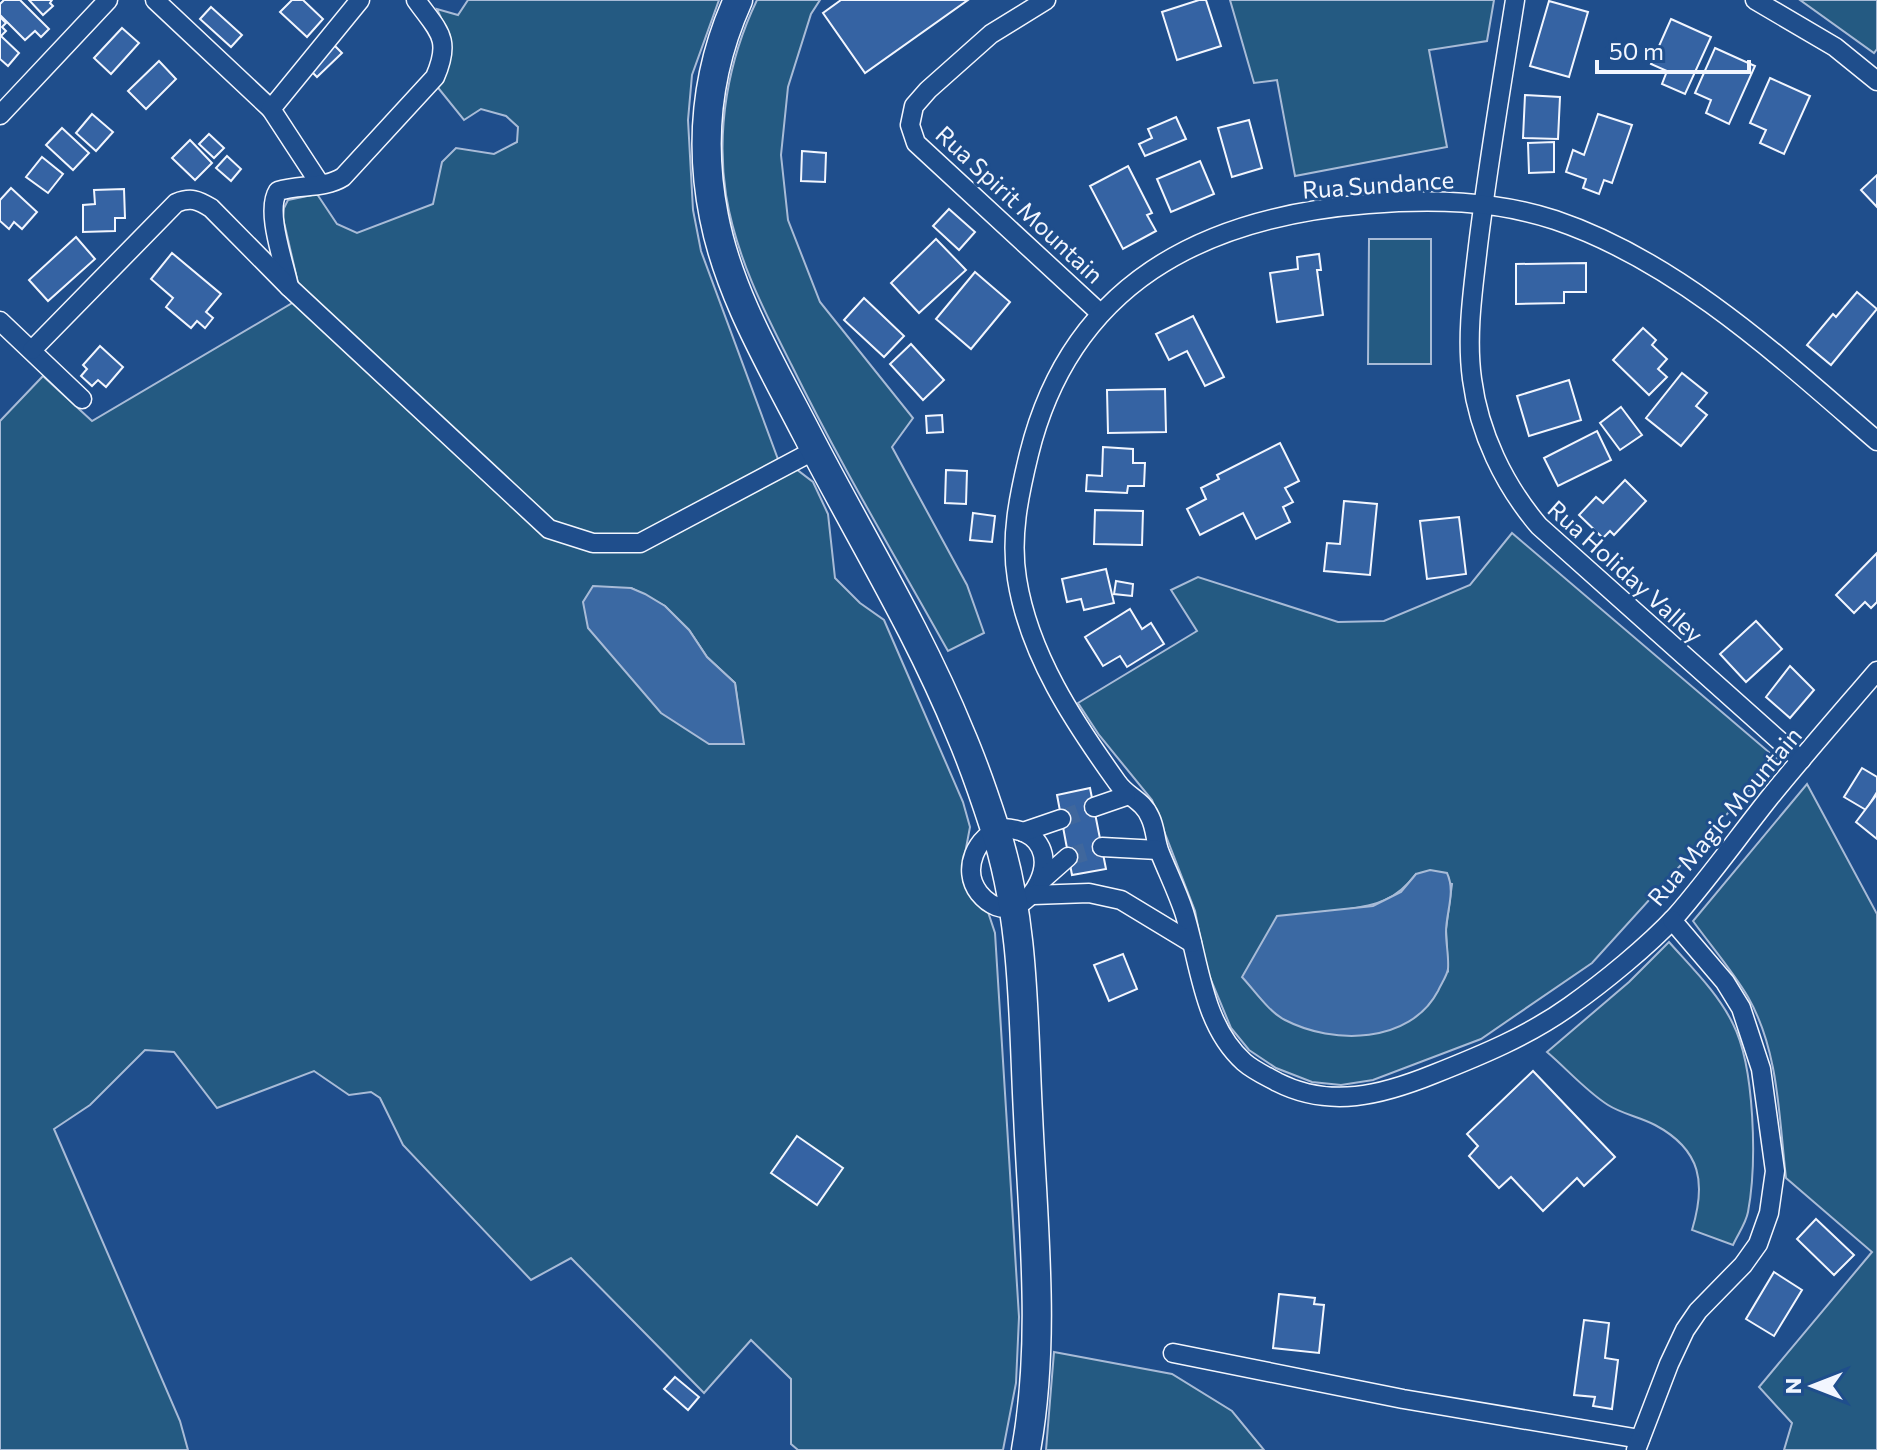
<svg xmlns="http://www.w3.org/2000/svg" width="1877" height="1450" font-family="Commissioner,sans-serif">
<rect width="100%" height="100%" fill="#1f4e8c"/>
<!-- green -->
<g fill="#245a82" stroke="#a8bbd7" stroke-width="2" fill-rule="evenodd">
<polygon points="468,0 719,0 692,75 688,120 693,210 701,251 779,462 637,536 594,538 554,523 298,283 283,218 284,208 288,200 317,194 337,224 357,233 433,204 442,162 456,148 494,154 517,142 518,127 506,116 481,109 464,120 435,84 450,38 437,9 458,15"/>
<path d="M757,0H820L811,14L788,87L781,155L788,220L820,302L913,418L892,447L967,585L984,633L948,651C895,556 839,462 791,364C763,309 736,256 726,195C716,129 728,60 757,0Z"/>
<polygon points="1230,0 1494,0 1487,41 1429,50 1447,147 1295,176 1277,80 1254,83"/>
<polygon points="1800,0 1877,0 1877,49 1874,53"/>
<polygon points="1369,239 1431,239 1431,364 1368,364"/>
<path d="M294,302L546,533L615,549L796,469L813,482L828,514L835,578L860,603L884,620L963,802L970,827L963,864L988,912L995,933L1019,1317L1016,1383L1003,1450H798L791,1444V1379L751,1340L704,1393L571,1258L531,1280L403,1145L380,1098L371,1092L349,1095L314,1071L217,1108L174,1052L145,1050L90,1105L54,1129L180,1421L188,1450H0V421L43,376L92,421ZM631,588L665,606L689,630L707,657L735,683L743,744Z"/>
<path d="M1512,533L1777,759L1592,963L1481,1039L1373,1080L1341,1085L1312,1082L1276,1068L1249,1050L1231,1028L1206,968L1195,911L1152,800L1099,735L1078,703L1197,631L1171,590L1198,577L1338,622L1384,621L1470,585ZM1416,874L1452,884L1446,929L1448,971L1344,910C1377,905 1395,901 1416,874Z"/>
<path d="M1807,784L1877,914V1450H1784L1792,1423L1759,1387L1872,1252L1786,1178C1779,1118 1779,1051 1748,997C1732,970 1711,946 1693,921Z"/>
<path d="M1669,942C1692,968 1718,993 1733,1024C1755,1067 1757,1164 1748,1212C1746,1223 1738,1234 1733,1245L1692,1230C1706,1184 1702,1150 1655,1125C1640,1117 1622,1114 1608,1105C1586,1091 1567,1069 1547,1052L1629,982Z"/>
<polygon points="1054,1352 1172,1374 1232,1411 1264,1450 1046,1450"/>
</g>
<!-- water -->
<g fill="#3b69a3" stroke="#a8bbd7" stroke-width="2">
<polygon points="593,586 631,588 645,594 665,606 689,630 707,657 735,683 744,744 709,744 661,713 588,628 583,602"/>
<path d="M1430,870L1447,873C1456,892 1446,912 1446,932C1446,944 1449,957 1448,969C1447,976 1441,984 1438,991C1410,1044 1333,1045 1285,1020C1269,1012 1255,991 1242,977L1277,916L1373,906L1401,892L1416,874Z"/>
</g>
<!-- building -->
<g fill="#3563a3" stroke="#f2f6ff" stroke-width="2">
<polygon points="4,0 20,0 49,29 41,37 35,31 25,40 0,15 0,4"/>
<polygon points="29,0 52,0 50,3 53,6 43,15"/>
<polygon points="292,0 303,0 323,19 307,37 280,12"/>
<polygon points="841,0 968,0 865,73 823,13"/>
<polygon points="1199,0 1206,0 1221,46 1177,60 1162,12"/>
<polygon points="1549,1 1588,12 1569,77 1530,66"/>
<polygon points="211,7 242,35 231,47 200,19"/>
<polygon points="0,17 6,23 2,27 6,31 1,36 19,53 8,66 0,59"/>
<polygon points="1671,19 1711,37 1685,94 1662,84 1667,71 1651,64"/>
<polygon points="122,28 139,43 111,74 94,58"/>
<polygon points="334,45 342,53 317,77 310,70"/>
<polygon points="1715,48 1755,66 1729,124 1706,113 1711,100 1695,93"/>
<polygon points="159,61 176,79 146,109 128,91"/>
<polygon points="1770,78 1810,96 1784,154 1760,143 1766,130 1750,123"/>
<polygon points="1525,95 1560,97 1558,139 1523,138"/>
<polygon points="92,114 113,132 96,151 76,133"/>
<polygon points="1598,114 1632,125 1612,183 1604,180 1599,194 1583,188 1586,179 1566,172 1573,150 1584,155"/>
<polygon points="1176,117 1186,139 1145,156 1139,144 1152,138 1148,129"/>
<polygon points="1249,120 1262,168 1232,177 1218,128"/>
<polygon points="62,128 89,153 73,170 46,145"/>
<polygon points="209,134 224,148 214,158 199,144"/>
<polygon points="190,140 212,163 195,180 172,158"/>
<polygon points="1554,142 1554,172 1529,173 1528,143"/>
<polygon points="802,151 826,153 825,182 801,181"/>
<polygon points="227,156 241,169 231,181 216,168"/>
<polygon points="42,157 63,174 48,193 26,177"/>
<polygon points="1200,161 1214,194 1171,212 1157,179"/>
<polygon points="1128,166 1152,213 1147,215 1156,231 1123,249 1090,186"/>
<polygon points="1877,175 1877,207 1861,190"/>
<polygon points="11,188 37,212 22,229 14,222 9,229 0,221 0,200"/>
<polygon points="124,189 125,218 115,218 115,231 83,232 83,205 95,204 94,190"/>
<polygon points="949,209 975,232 959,250 933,226"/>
<polygon points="76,237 95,259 48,301 29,280"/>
<polygon points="936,239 966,270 919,313 891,283"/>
<polygon points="172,253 221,294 206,312 213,318 205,328 197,321 191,328 166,307 173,298 151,279"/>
<polygon points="1319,254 1321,270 1317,270 1323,315 1277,322 1270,273 1298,269 1297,257"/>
<polygon points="1586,263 1586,292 1564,292 1564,303 1516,304 1516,264"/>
<polygon points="975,272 1010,302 971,349 936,319"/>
<polygon points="1857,292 1877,309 1831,365 1807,345 1833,314 1836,317"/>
<polygon points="864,298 904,336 884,357 844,320"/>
<polygon points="1193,316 1224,377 1205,386 1187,351 1169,360 1156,334"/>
<polygon points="1643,328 1656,340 1652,345 1667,359 1658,369 1667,377 1649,395 1613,360"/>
<polygon points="911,344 944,380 923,400 890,364"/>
<polygon points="100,346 123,367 106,387 98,380 92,386 81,376 87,369 83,365"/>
<polygon points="1682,373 1707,393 1696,406 1707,415 1681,446 1646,418"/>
<polygon points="1569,380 1581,420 1529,436 1517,396"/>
<polygon points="1165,389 1166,432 1108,433 1107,390"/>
<polygon points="1621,407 1642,435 1620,450 1600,423"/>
<polygon points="942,415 943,432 927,433 926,416"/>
<polygon points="1597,431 1611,460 1558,486 1544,458"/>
<polygon points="1280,443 1299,481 1285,488 1293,502 1283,507 1290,522 1256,539 1243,513 1200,535 1187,509 1206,499 1201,488 1219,479 1217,475"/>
<polygon points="1103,447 1133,449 1133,463 1145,463 1144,486 1128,486 1127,493 1086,491 1087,475 1102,476"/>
<polygon points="946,470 967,471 966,504 945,503"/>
<polygon points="1625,480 1646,501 1614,535 1610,531 1603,538 1579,515 1596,497 1603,503"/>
<polygon points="1344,501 1377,504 1370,575 1324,571 1327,543 1340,544"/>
<polygon points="1095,510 1143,511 1142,545 1094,544"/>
<polygon points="973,513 995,516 992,542 970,540"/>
<polygon points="1459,517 1466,574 1427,579 1420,521"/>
<polygon points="1877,553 1877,602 1871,608 1865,602 1854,613 1836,595"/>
<polygon points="1106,569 1114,603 1084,610 1081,599 1067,602 1062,579"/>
<polygon points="1116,581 1133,584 1132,596 1114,594"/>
<polygon points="1130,609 1142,629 1151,623 1164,644 1127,667 1120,656 1103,666 1085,637"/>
<polygon points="1756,621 1782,649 1746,682 1720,654"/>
<polygon points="1790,666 1814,690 1790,718 1766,697"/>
<polygon points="1862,768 1877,777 1877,792 1866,810 1844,797"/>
<polygon points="1090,788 1106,869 1072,875 1057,795"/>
<polygon points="1877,794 1877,839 1856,822"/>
<polygon points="1123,954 1137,989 1109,1001 1094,965"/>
<polygon points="1533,1071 1615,1157 1584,1186 1577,1178 1543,1211 1511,1177 1499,1188 1469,1156 1478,1146 1467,1134"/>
<polygon points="797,1136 843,1168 817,1205 771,1173"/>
<polygon points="1816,1219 1854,1255 1834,1275 1797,1239"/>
<polygon points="1774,1272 1802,1290 1774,1336 1746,1319"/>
<polygon points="1279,1294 1315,1298 1314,1304 1324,1305 1319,1353 1273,1348"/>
<polygon points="1584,1320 1609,1323 1605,1358 1618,1360 1612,1409 1593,1406 1595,1397 1574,1395"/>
<polygon points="675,1377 699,1397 688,1410 664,1389"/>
</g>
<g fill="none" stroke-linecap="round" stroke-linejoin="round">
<!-- minor-tunnel -->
<g stroke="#3f679d" stroke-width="18" stroke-dasharray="18 9" stroke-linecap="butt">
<polyline points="1061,819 1094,807"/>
<polyline points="1068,857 1102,847"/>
</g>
<defs>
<g id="minor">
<polyline points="155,0 271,109"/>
<polyline points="1046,0 991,34 928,90 914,106 910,125 916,143 1100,313"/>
<path d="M1515,0C1502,82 1488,164 1478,246C1473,290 1466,335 1472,379C1479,433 1504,485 1539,526L1801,760"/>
<polyline points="1755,0 1835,47 1877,81"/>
<polyline points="0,115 108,0"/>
<polyline points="320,184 271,109 360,0"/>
<path d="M289,287C284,262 265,211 278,191C299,184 324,189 343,177L435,77C452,38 438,31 416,0"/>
<polyline points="0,321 82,399"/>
<path d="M32,350L176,203C191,197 198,200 211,208L289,287L549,529L593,543H640L815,450"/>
<path d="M1877,441C1781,358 1677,261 1555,220C1494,200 1431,199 1368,204C1202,217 1071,284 1029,454C1019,495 1010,537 1017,579C1029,655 1074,722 1117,782C1127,797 1143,800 1150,817C1156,829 1155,842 1160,853C1168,873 1177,891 1184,912C1200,963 1202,1024 1244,1062C1253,1070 1266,1076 1277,1082C1330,1109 1382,1095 1434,1074C1482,1055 1528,1036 1570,1006C1604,982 1648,946 1676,916C1709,878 1739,836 1770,797C1805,754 1841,713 1877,671"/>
<polyline points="1094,807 1126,796"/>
<path d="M1003,828C1086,832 1023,948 979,893C961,870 976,835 1003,828Z"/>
<polyline points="1023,832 1061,819"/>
<polyline points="1102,847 1158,850"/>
<polyline points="1042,880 1068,857"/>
<polyline points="1033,895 1089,893 1121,900 1192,943"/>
<polyline points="1173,1353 1403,1399 1640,1439"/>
<polyline points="1636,1450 1669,1364 1685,1330 1698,1311 1743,1265 1758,1244 1769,1213 1775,1171 1761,1069 1741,1008 1725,982 1672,920"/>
</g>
<path id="primary" d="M738,0C707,69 699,142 714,217C729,294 771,364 807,434C858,533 918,630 960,733C973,763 984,795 994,826C1025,917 1023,1020 1028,1114C1033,1226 1046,1339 1026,1450"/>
</defs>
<!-- minor casing -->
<use href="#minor" stroke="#f2f6ff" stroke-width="21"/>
<!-- primary casing -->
<use href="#primary" stroke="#f2f6ff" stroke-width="31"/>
<!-- minor -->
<use href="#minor" stroke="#1f4e8c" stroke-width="18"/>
<!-- primary -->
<use href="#primary" stroke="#1f4e8c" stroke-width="28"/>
</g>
<g text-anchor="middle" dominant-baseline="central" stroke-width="6" stroke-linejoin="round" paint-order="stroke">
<!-- street labels -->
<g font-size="24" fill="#f2f6ff" stroke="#1f4e8c">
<text transform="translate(1378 184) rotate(-4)">Rua Sundance</text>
<text transform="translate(1020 204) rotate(43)">Rua Spirit Mountain</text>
<text transform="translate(1626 571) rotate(42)">Rua Holiday Valley</text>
<text transform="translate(1724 816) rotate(-50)">Rua Magic Mountain</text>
</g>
</g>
<!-- north arrow -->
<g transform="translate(1813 1386) rotate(270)" stroke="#1f4e8c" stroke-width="6" paint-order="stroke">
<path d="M0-6L14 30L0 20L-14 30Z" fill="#f2f6ff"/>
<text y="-12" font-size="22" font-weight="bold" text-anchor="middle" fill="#f2f6ff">N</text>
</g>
<!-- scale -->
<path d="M1597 60v12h152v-12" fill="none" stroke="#f2f6ff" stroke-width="4"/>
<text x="1609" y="60" font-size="24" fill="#f2f6ff" stroke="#1f4e8c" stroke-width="6" paint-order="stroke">50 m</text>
</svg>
